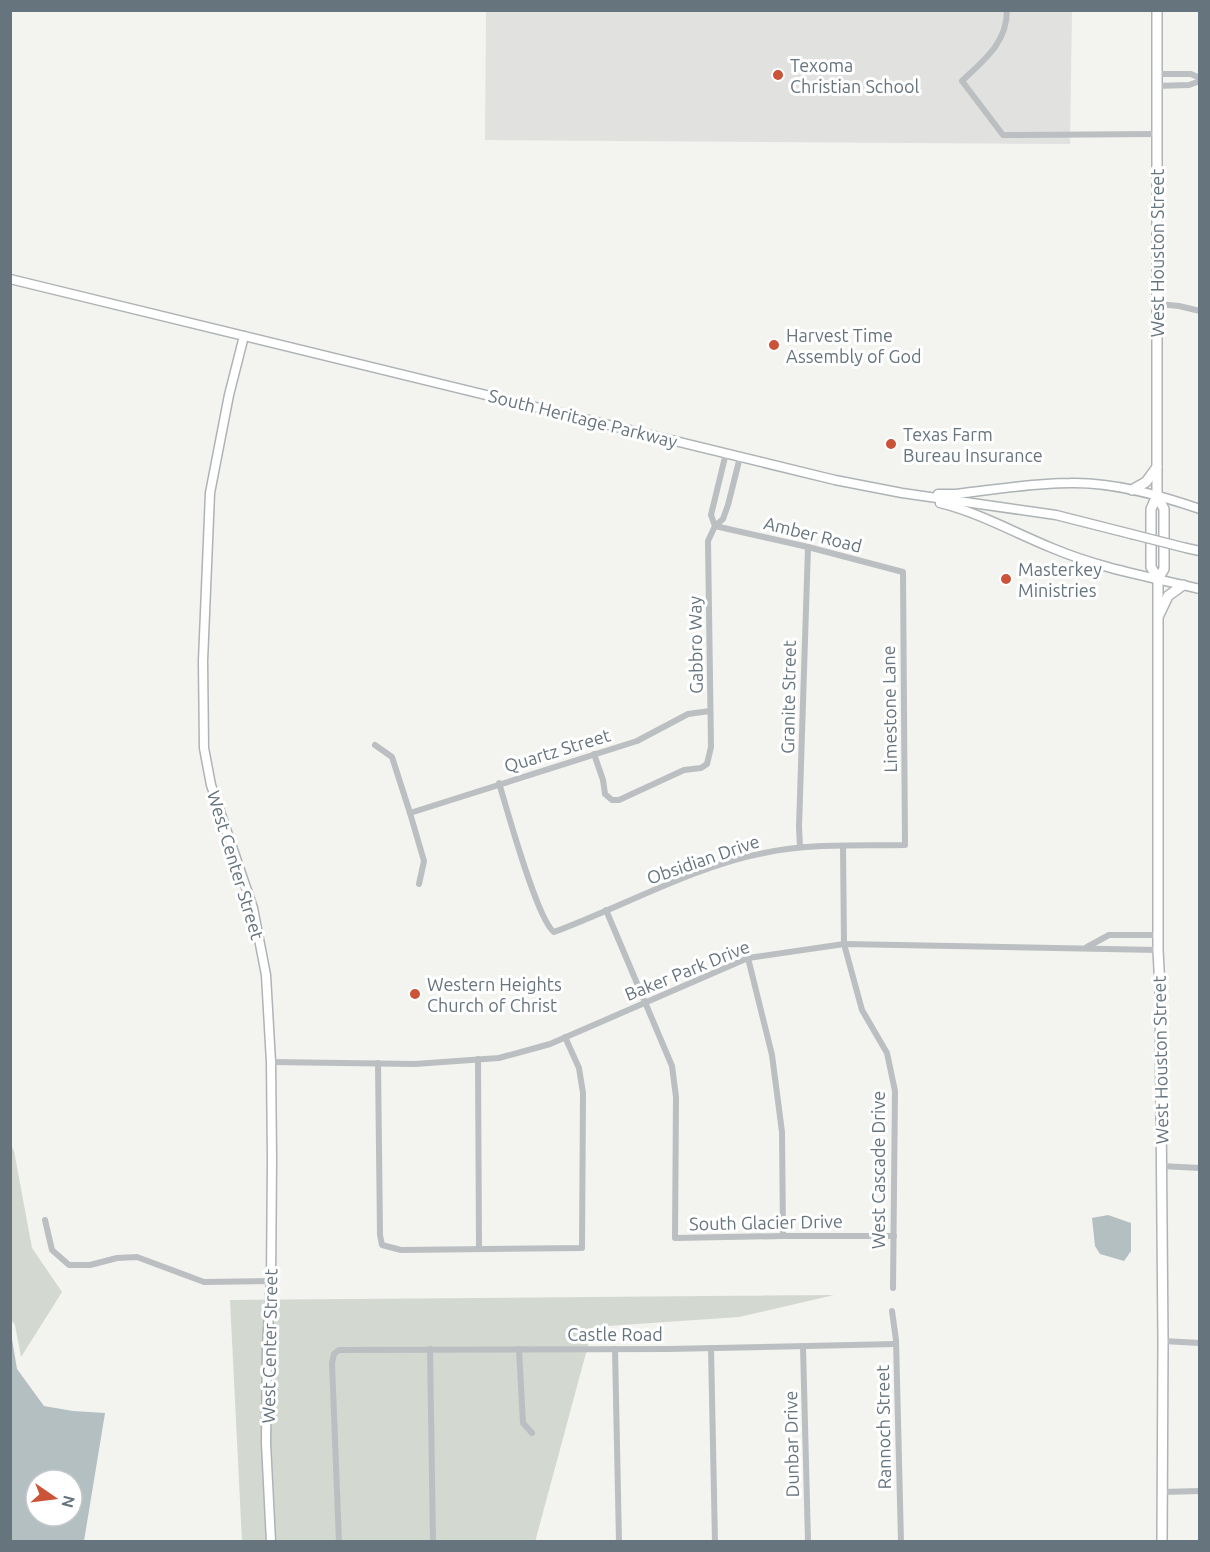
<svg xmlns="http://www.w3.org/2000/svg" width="1210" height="1552" font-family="Ubuntu,sans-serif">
<rect width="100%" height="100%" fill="#f3f3f0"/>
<!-- built -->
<polygon fill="#e1e2e0" points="486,11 1072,11 1070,144 485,140"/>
<!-- green -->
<g fill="#d3d8d0">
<polygon points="11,1145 14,1151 32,1248 62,1292 21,1357 15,1325 11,1320"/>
<polygon points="834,1295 739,1317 593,1327 535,1542 242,1541 230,1300"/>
</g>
<!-- water -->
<g fill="#b4bfc2" fill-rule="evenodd">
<polygon points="1108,1215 1131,1223 1131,1251 1124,1261 1100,1254 1095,1246 1092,1218"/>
<path d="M10,1327L17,1369L44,1406L73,1411L105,1413L84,1541H11ZM36,1480H72V1516H36Z"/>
</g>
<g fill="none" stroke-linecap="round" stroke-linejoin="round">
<defs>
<g id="secondary">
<polyline points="10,279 835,480 902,493 1056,515 1131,534"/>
<polyline points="244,336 229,395 210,493 203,661 204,748 211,785 253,908 266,975 271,1062 272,1160 271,1281 267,1346 266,1443 271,1542"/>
<path d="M938,494H956C993,490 1032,483 1070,483C1113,482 1159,495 1200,509"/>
<path d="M940,503C980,513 1015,533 1052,548C1099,568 1150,577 1200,589"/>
<polyline points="1186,548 1200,551"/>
</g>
<g id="primary">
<polyline points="1157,10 1157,496 1151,509 1151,567 1158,579 1158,950 1160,989 1163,1341 1162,1542"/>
<polyline points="1132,490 1146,482 1157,467"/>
<polyline points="1157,496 1164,509 1164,569 1158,579"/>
<polyline points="1159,615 1168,596 1183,585"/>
</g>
</defs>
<!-- secondary casing -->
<use href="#secondary" stroke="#aeb3b6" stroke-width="11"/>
<!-- primary casing -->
<use href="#primary" stroke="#afb3b6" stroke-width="12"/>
<!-- street -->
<g stroke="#bbbfc1" stroke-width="6">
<path d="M1007,10C1007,43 984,60 962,81L1003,135L1156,134"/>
<polyline points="1156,74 1191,74 1200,78"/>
<polyline points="1156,86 1189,85 1200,81"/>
<polyline points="1158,304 1179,306 1200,311"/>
<polyline points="715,526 711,515 726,453"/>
<polyline points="375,745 392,757 410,813 424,861 419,884"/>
<polyline points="594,754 603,780 605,794 612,800 619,800 684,770 701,768 707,764 711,747 708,541 715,526 723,519 728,505 740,457"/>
<path d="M499,783C507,809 537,920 554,932C622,907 692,867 764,853C810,843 858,846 905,845L903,572L808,547L715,526"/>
<polyline points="410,813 637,741 688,714 710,711"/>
<polyline points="843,846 844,944 862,1010 887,1053 895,1091 893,1288"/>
<polyline points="800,847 799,827 808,547"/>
<polyline points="606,910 672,1066 676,1097 675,1238 783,1236 894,1236"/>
<polyline points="1087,947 1109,935 1158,935"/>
<polyline points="748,958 772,1055 782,1132 783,1236"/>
<polyline points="478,1059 479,1249"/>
<polyline points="271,1062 415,1064 499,1058 550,1044 748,958 844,944 1158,950"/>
<polyline points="378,1063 380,1235 382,1245 401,1250 582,1248 583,1093 579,1068 565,1037"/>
<polyline points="1161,1166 1200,1168"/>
<polyline points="45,1220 52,1250 69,1265 90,1265 117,1258 137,1257 204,1282 271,1281"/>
<polyline points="892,1311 896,1340 901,1542"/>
<polyline points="1163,1341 1200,1343"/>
<polyline points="803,1346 808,1542"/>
<polyline points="711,1348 715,1542"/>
<polyline points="430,1349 433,1542"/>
<polyline points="519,1349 523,1423 532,1433"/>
<polyline points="615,1349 619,1542"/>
<polyline points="1162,1492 1200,1491"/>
<polyline points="339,1542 332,1363 334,1354 339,1350 668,1349 896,1344"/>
</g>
<!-- secondary -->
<use href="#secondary" stroke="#fff" stroke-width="8"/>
<!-- primary -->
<use href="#primary" stroke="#fff" stroke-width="9"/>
<defs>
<polyline id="secondary-bridge" points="1131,534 1186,548"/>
</defs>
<!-- secondary-bridge casing -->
<use href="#secondary-bridge" stroke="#aeb3b6" stroke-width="11" stroke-linecap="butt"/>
<!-- secondary-bridge -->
<use href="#secondary-bridge" stroke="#fff" stroke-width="8"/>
</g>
<!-- markers -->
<g fill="#cb5338" stroke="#fff" stroke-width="2">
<circle cx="778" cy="75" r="6"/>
<circle cx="774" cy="345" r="6"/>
<circle cx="891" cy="444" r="6"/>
<circle cx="1006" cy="579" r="6"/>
<circle cx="415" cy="994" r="6"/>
</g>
<g text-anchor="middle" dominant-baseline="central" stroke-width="6" stroke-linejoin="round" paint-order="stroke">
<!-- poi labels -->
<g font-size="18" fill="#66747d" stroke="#fff" text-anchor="start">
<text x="790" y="65">Texoma<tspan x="790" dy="21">Christian School</tspan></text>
<text x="786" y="335">Harvest Time<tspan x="786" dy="21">Assembly of God</tspan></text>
<text x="903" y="434">Texas Farm<tspan x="903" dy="21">Bureau Insurance</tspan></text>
<text x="1018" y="569">Masterkey<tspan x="1018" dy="21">Ministries</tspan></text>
<text x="427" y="984">Western Heights<tspan x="427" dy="21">Church of Christ</tspan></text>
</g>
<!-- street labels -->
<g font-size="18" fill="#66747d" stroke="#fff">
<text transform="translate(1157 253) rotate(-90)">West Houston Street</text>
<text transform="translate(583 418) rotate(14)">South Heritage Parkway</text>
<text transform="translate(813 534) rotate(14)">Amber Road</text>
<text transform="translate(695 645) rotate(-91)">Gabbro Way</text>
<text transform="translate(788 697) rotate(-89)">Granite Street</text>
<text transform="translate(889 709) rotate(-91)">Limestone Lane</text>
<text transform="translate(557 750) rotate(-17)">Quartz Street</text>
<text transform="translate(703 859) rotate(-19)">Obsidian Drive</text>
<text transform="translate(236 865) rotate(73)">West Center Street</text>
<text transform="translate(687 970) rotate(-22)">Baker Park Drive</text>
<text transform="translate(1160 1060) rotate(-91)">West Houston Street</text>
<text transform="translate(878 1170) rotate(-90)">West Cascade Drive</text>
<text transform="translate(766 1222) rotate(-1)">South Glacier Drive</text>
<text x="615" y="1334">Castle Road</text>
<text transform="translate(269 1346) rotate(-89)">West Center Street</text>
<text transform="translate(883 1427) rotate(-91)">Rannoch Street</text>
<text transform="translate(791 1444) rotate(-91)">Dunbar Drive</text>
</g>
</g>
<!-- border -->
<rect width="1210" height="1552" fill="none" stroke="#66747d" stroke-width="24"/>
<!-- north arrow -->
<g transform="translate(54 1498) rotate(104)"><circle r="28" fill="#ffffff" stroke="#c2c7cb" stroke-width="1.5"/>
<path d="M0-4.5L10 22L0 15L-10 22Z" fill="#cb5338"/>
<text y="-9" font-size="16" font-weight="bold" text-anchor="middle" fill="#66747d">N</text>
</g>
</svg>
